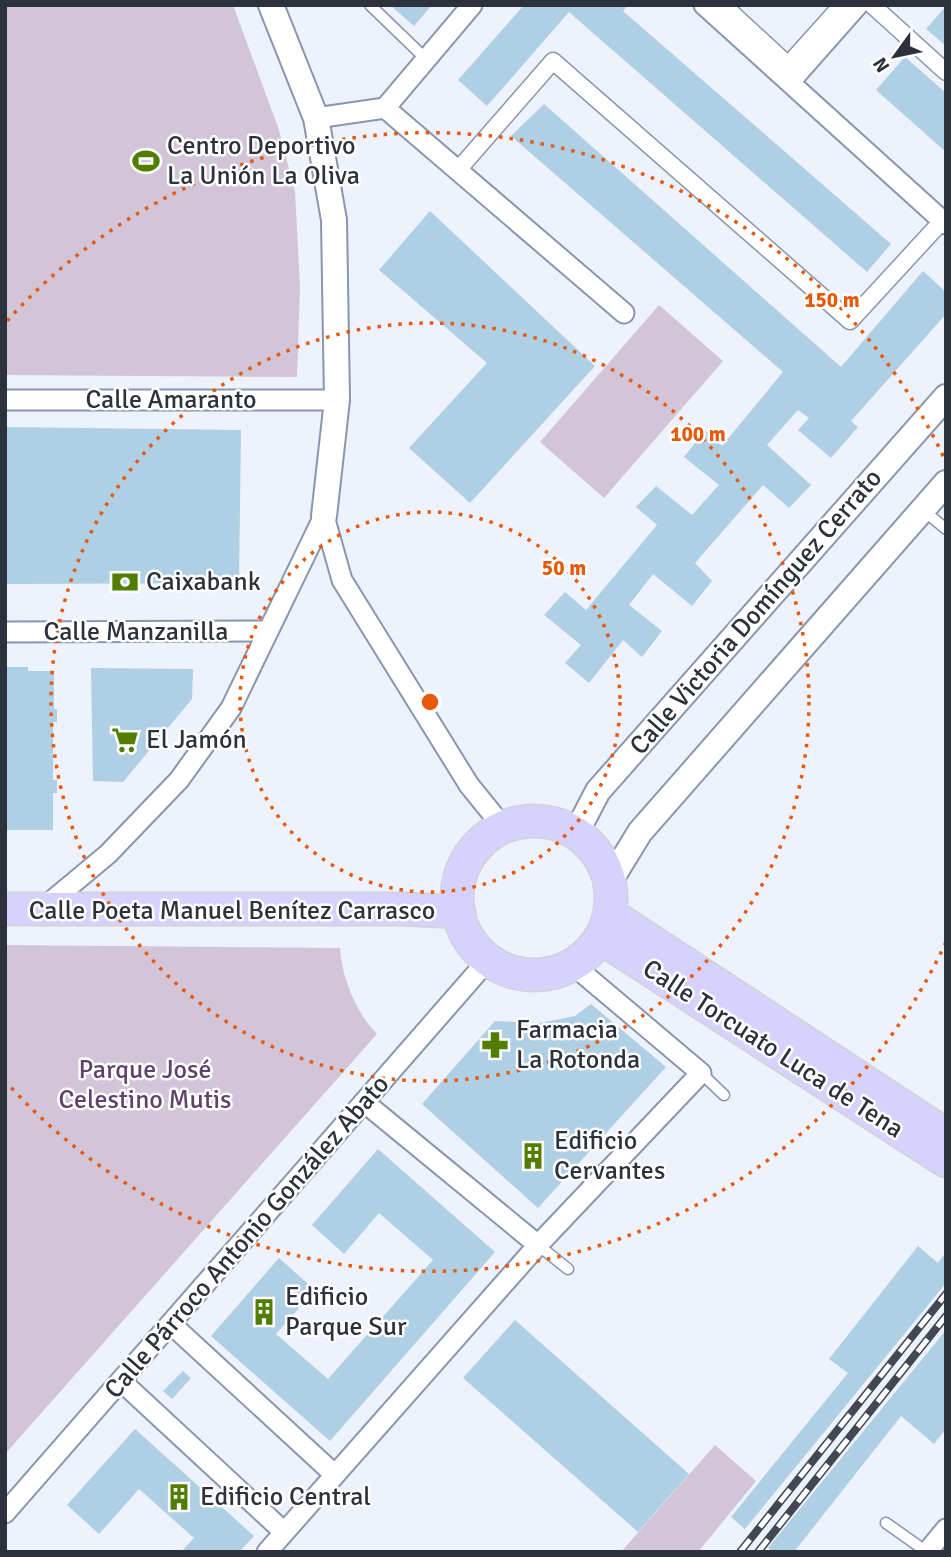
<svg xmlns="http://www.w3.org/2000/svg" width="951" height="1557" font-family="Signika,sans-serif">
<rect width="100%" height="100%" fill="#edf2fd"/>
<!-- green -->
<g fill="#d2c5d8">
<polygon points="5,5 233,5 279,130 295,192 300,286 297,377 5,375"/>
<polygon points="659,305 723,361 604,498 540,442"/>
<path d="M5,945L340,948C342,978 356,1013 377,1034L5,1454Z"/>
<polygon points="715,1445 756,1481 698,1552 621,1552"/>
</g>
<!-- building -->
<g fill="#aecfe4">
<polygon points="390,5 432,5 414,26"/>
<polygon points="524,5 628,5 623,11 891,244 867,272 569,12 487,106 458,80"/>
<polygon points="946,6 946,46 926,29"/>
<polygon points="905,57 946,93 946,152 876,90"/>
<polygon points="544,104 841,367 923,271 946,292 946,314 851,421 858,427 831,458 798,430 809,418 798,410 767,445 811,485 789,508 763,485 695,563 712,581 692,606 653,574 629,605 662,631 642,657 623,640 589,683 565,663 581,645 544,615 565,592 586,610 657,525 636,507 656,486 692,515 719,485 684,457 705,430 722,446 783,372 511,136"/>
<polygon points="430,211 595,366 470,503 409,448 487,363 379,270"/>
<polygon points="5,427 241,430 239,583 5,584"/>
<polygon points="5,667 28,667 28,671 54,671 54,709 57,709 57,722 53,722 53,780 57,780 57,793 53,793 53,830 5,830"/>
<polygon points="91,668 193,669 192,699 123,782 93,781"/>
<polygon points="591,1004 666,1067 538,1208 422,1104 495,1021 540,1023 575,1016"/>
<polygon points="378,1149 495,1252 330,1441 211,1336 279,1258 315,1290 276,1334 328,1379 433,1260 379,1213 344,1254 312,1225"/>
<polygon points="918,1246 938,1263 946,1252 946,1283 745,1529 731,1517 848,1373 829,1359"/>
<polygon points="515,1320 689,1474 638,1532 463,1378"/>
<polygon points="946,1330 946,1429 934,1444 901,1416 794,1552 773,1552 768,1548"/>
<polygon points="183,1371 191,1378 172,1399 163,1391"/>
<polygon points="135,1429 254,1536 239,1552 181,1552 194,1538 139,1489 99,1534 67,1505"/>
</g>
<g fill="none" stroke-linecap="round" stroke-linejoin="round">
<defs>
<g id="service">
<polyline points="370,5 426,59"/>
<polyline points="923,510 946,529"/>
<polyline points="701,1073 724,1095"/>
<polyline points="538,1245 568,1269"/>
<polyline points="886,1523 927,1552"/>
</g>
<g id="pedestrian">
<polyline points="723,5 788,65 842,5"/>
<polyline points="872,5 946,72"/>
<polyline points="458,170 553,61 850,321 942,221"/>
</g>
<g id="minor">
<polyline points="704,5 946,224"/>
<polyline points="790,82 858,5"/>
<polyline points="385,108 472,5"/>
<polyline points="316,118 385,108 624,313"/>
<polyline points="5,400 337,400"/>
<polyline points="324,516 342,580 469,785 503,827"/>
<polyline points="5,632 267,631"/>
<polyline points="42,909 108,854 179,780 231,708 324,516"/>
<polyline points="364,1102 538,1245"/>
<polyline points="171,1324 334,1474"/>
<polyline points="121,1381 284,1532"/>
<polyline points="5,1513 488,960"/>
<polyline points="267,1552 538,1245 701,1073 573,965"/>
<polyline points="927,1552 946,1529"/>
</g>
<g id="tertiary">
<polyline points="271,5 316,118 334,220 337,400 324,516"/>
<polyline points="576,833 598,791 946,397"/>
<polyline points="610,881 640,832 946,483"/>
</g>
<g id="primary">
<circle cx="534" cy="898" r="77"/>
<polyline points="5,909 403,909 459,912"/>
<polyline points="610,914 946,1135"/>
<polyline points="601,938 946,1161"/>
</g>
</defs>
<!-- service casing -->
<use href="#service" stroke="#8a96ad" stroke-width="13"/>
<!-- pedestrian casing -->
<use href="#pedestrian" stroke="#8a96ad" stroke-width="19"/>
<!-- minor casing -->
<use href="#minor" stroke="#8a96ad" stroke-width="23"/>
<!-- tertiary casing -->
<use href="#tertiary" stroke="#8a96ad" stroke-width="28"/>
<!-- primary casing -->
<use href="#primary" stroke="#d1d2d4" stroke-width="35"/>
<!-- service -->
<use href="#service" stroke="#fff" stroke-width="10"/>
<!-- pedestrian -->
<use href="#pedestrian" stroke="#fff" stroke-width="16"/>
<!-- minor -->
<use href="#minor" stroke="#fff" stroke-width="19"/>
<!-- tertiary -->
<use href="#tertiary" stroke="#fff" stroke-width="24"/>
<!-- primary -->
<use href="#primary" stroke="#d6d2fd" stroke-width="32"/>
<defs>
<g id="rail">
<polyline points="740,1552 946,1294"/>
<polyline points="758,1552 946,1316"/>
</g>
</defs>
<!-- rail casing -->
<use href="#rail" stroke="#424752" stroke-width="8"/>
<!-- rail -->
<use href="#rail" stroke="#fff" stroke-width="5" stroke-dasharray="16" stroke-linecap="butt"/>
</g>
<!-- distance rings -->
<g fill="none" stroke="#e8590c" stroke-width="3.5" stroke-dasharray="3.5 7">
<circle cx="430" cy="702" r="190"/>
<circle cx="430" cy="702" r="379"/>
<path d="M946 942A569 569 0 0 1 7 1083M7 321A569 569 0 0 1 946 462"/>
</g>
<!-- icons -->
<defs>
<symbol id="stadium-bare" viewBox="-9 -9 18 18"><path d="M0-5a6.5 5 0 1 0 0 10a6.5 5 0 1 0 0-10ZM-3.5-1.8h7v3.6h-7Z" fill="#517d01" stroke="#fff" stroke-width="2.5" paint-order="stroke"/></symbol>
<symbol id="bank-bare" viewBox="-9 -9 18 18"><path d="M-6-4H6V4H-6ZM0-2.3a2.3 2.3 0 1 0 0 4.6a2.3 2.3 0 1 0 0-4.6Z" fill="#517d01" stroke="#fff" stroke-width="2.5" paint-order="stroke"/></symbol>
<symbol id="supermarket-bare" viewBox="-9 -9 18 18"><path d="M-6-5.5h2.5l.6 2H6L4.5 2H-2.5L-4.4-4H-6ZM-1.5 3.2a1.3 1.3 0 1 0 .1 0ZM3 3.2a1.3 1.3 0 1 0 .1 0Z" fill="#517d01" stroke="#fff" stroke-width="2.5" paint-order="stroke"/></symbol>
<symbol id="pharmacy-bare" viewBox="-9 -9 18 18"><path d="M-2-6h4v4h4v4h-4v4h-4v-4h-4v-4h4Z" fill="#517d01" stroke="#fff" stroke-width="2.5" paint-order="stroke"/></symbol>
<symbol id="building-bare" viewBox="-9 -9 18 18"><path d="M-4-6H4V6H1V3H-1V6H-4ZM-2.5-4.3h1.7v1.8h-1.7ZM.8-4.3h1.7v1.8H.8ZM-2.5-1h1.7V.8h-1.7ZM.8-1h1.7V.8H.8Z" fill="#517d01" stroke="#fff" stroke-width="2.5" paint-order="stroke"/></symbol>
</defs>
<g fill-rule="evenodd">
<use href="#stadium-bare" x="127" y="142" width="38" height="38"/>
<use href="#bank-bare" x="106" y="563" width="38" height="38"/>
<use href="#supermarket-bare" x="106" y="721" width="38" height="38"/>
<use href="#pharmacy-bare" x="476" y="1026" width="38" height="38"/>
<use href="#building-bare" x="514" y="1137" width="38" height="38"/>
<use href="#building-bare" x="245" y="1293" width="38" height="38"/>
<use href="#building-bare" x="160" y="1478" width="38" height="38"/>
</g>
<g text-anchor="middle" dominant-baseline="central" stroke-width="5" stroke-linejoin="round" paint-order="stroke">
<!-- poi labels -->
<g font-size="26" fill="#2c313b" stroke="#fff" text-anchor="start">
<text x="167" y="146">Centro Deportivo<tspan x="167" dy="30">La Unión La Oliva</tspan></text>
<text x="146" y="582">Caixabank</text>
<text x="146" y="740">El Jamón</text>
<text x="516" y="1030">Farmacia<tspan x="516" dy="30">La Rotonda</tspan></text>
<text x="554" y="1141">Edificio<tspan x="554" dy="30">Cervantes</tspan></text>
<text x="285" y="1297">Edificio<tspan x="285" dy="30">Parque Sur</tspan></text>
<text x="200" y="1497">Edificio Central</text>
</g>
<!-- street labels -->
<g font-size="26" fill="#2c313b" stroke="#fff">
<text x="171" y="400">Calle Amaranto</text>
<text transform="translate(756 612) rotate(-49)">Calle Victoria Domínguez Cerrato</text>
<text x="136" y="632">Calle Manzanilla</text>
<text x="232" y="911">Calle Poeta Manuel Benítez Carrasco</text>
<text transform="translate(773 1049) rotate(33)">Calle Torcuato Luca de Tena</text>
<text transform="translate(247 1237) rotate(-49)">Calle Párroco Antonio González Abato</text>
</g>
<!-- park labels -->
<g font-size="26" fill="#5f426c" stroke="#fff">
<text x="145" y="1070">Parque José<tspan x="145" dy="30">Celestino Mutis</tspan></text>
</g>
</g>
<circle cx="430" cy="702" r="10" fill="#e8590c" stroke="#fff" stroke-width="3.5"/>
<g font-size="21" text-anchor="middle" font-weight="bold" fill="#e8590c" stroke="#fff" stroke-width="5" stroke-linejoin="round" paint-order="stroke">
<text x="832" y="307">150 m</text>
<text x="698" y="441">100 m</text>
<text x="564" y="575">50 m</text>
</g>
<!-- border -->
<rect width="951" height="1557" fill="none" stroke="#2c313b" stroke-width="14"/>
<!-- north arrow -->
<g transform="translate(895 56) rotate(237)" stroke="#ffffff" stroke-width="5" paint-order="stroke">
<path d="M0-5L12 26L0 18L-12 26Z" fill="#2c313b"/>
<text y="-10" font-size="19" font-weight="bold" text-anchor="middle" fill="#2c313b">N</text>
</g>
</svg>
